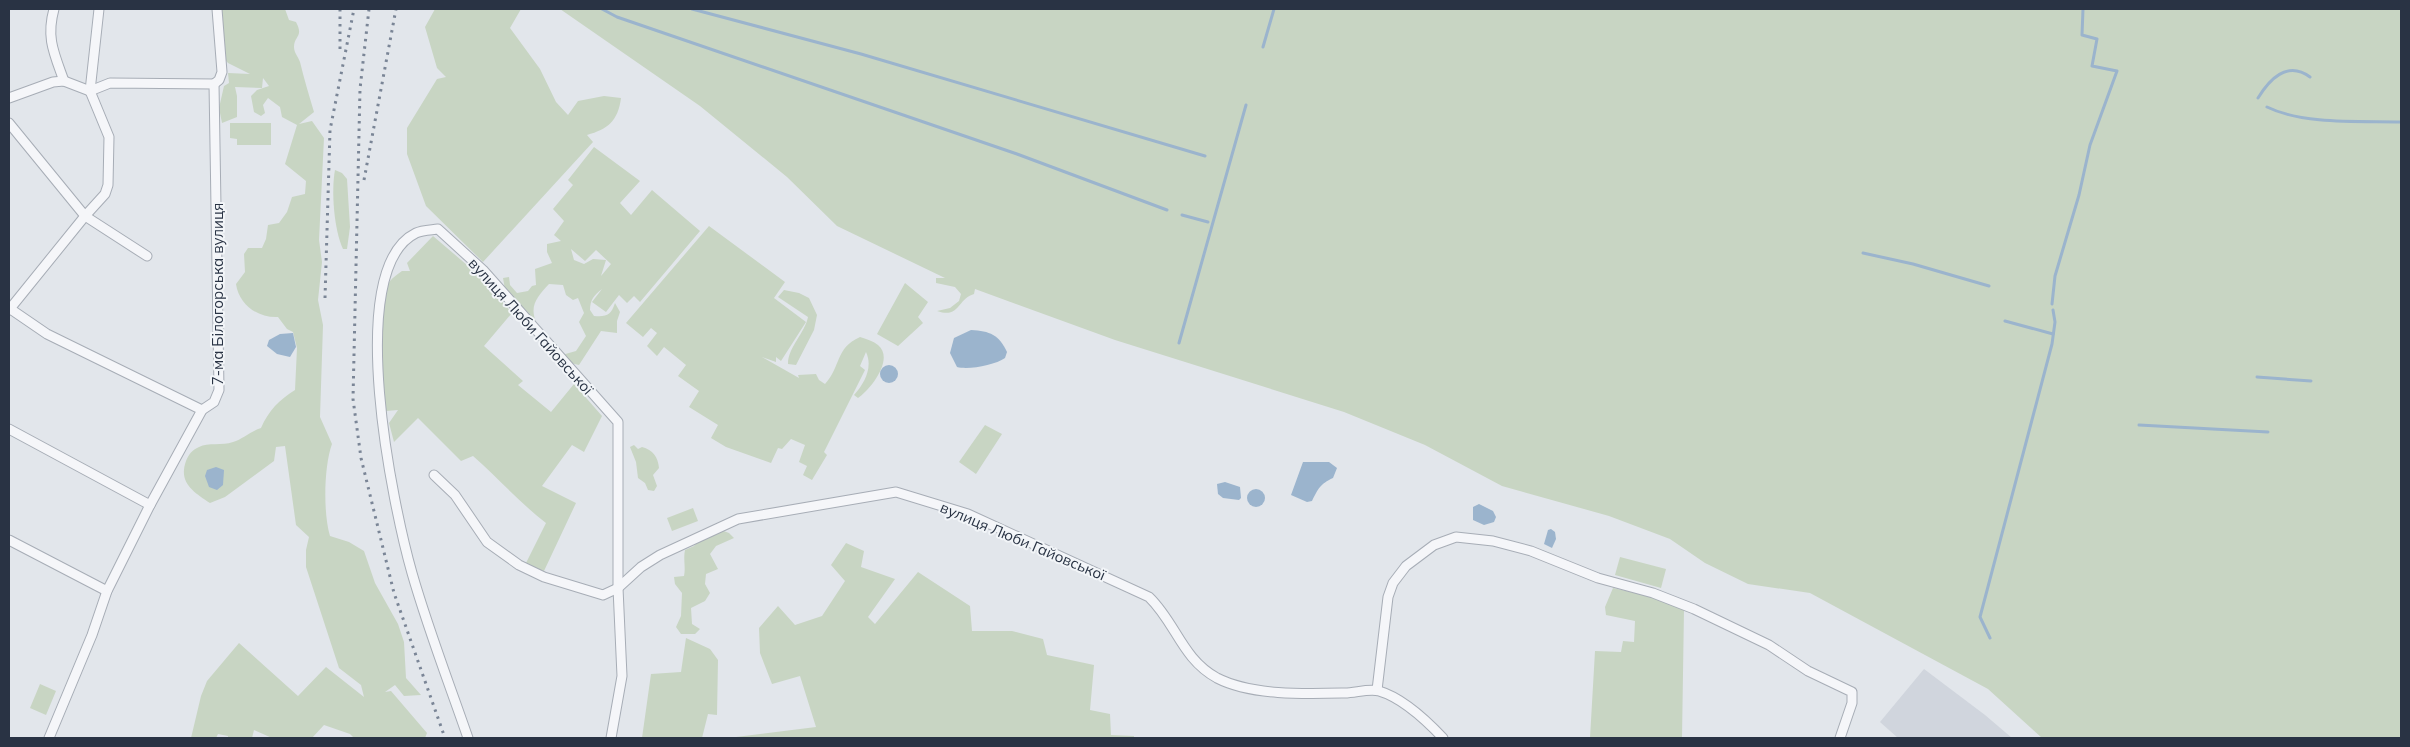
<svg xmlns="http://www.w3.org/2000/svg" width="2410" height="747" font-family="Mulish,sans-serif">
<rect width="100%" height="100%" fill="#e2e6eb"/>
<!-- built -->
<polygon fill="#d0d5dd" points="1924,669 1985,715 2012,738 1898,738 1880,722"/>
<!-- green -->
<g fill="#c8d5c3" fill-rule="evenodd">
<path d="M220,9H285L289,20L296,22C304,37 294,36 294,47C294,53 298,56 300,62C304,79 309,95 314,112L299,124L312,121L324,138L319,240L322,262L318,300L323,325L320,417L332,444C324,466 323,513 330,536L349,542L364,551L375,583L398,624L404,642L406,678L421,695L404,696L395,685L385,692L391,691L427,733L425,738H354L350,734L324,725L312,738H272L254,730L252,738H228V736L218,734L216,738H191L201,696L207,681L239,643L298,696L326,667L364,697L361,685L339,668L306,567V550L309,537L296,525L285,446L276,447L274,461L225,497L210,503C194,492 178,483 186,461C189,454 192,450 199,447C208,442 222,446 233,442C243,439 251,431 261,428C269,410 279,400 295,390L297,348L293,332L287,329L278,317C258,318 239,305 236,284L245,272L244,254L248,248H262L266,239L268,225L279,223L287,212L292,197L305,194L306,181L285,164L297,125L282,117L280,107L268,98L263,105L265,113L261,116L254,112L251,96L257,90L269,86L263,78L262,88L235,87L237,96V117L222,123L219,108L224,86L229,83L228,73L250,74L228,63L223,57Z"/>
<path d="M435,9H521L510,28L540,69L556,102L568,115L578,101L604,96L621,98C618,121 608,129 587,135L593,142L483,262L426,206L407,154V128L437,79L446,77L437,68L425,27Z"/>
<path d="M560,9H2401V738H2042L1988,689L1810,593L1748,584L1705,563L1670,539L1609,516L1502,486L1425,445L1344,412L1115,340L975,289L974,294C957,299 960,319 937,311L950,308L959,301L961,294L955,287L936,283V278H945L837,226L787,177L700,106Z"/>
<polygon points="230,123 271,123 271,145 237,145 237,139 230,138"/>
<path d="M594,147L640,181L620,203L631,215L652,190L700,231L640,302L634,296L627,303L619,295L606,312L592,302L602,289C594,295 590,300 590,310L594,316C607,317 611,315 615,303L620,312L617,321V333L601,331L579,365L570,363L562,355L576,351L586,336L579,322L584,313L578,298L573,300L566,295L563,285L549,284C538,296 529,305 536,322L527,318L506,295L503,278L509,277L510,285L517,293L528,291L532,286L536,285L535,269L552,263L547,252V244L561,241L554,235L564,221L553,209L573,185L568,180ZM571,249L585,261L596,250L611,264L601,276L606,260L593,259L584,264L574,260Z"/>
<path d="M335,170L342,173L347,179L350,227L347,249H343C334,230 331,191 335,170Z"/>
<path d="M709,226L785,282L774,298L806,322L781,361L776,357V362L762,357L799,378L798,375L816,374L819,380L825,384C841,367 835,348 860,337C866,339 873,341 878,345C895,359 870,390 858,398L854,395C865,383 873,367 866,352L860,366L865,370L824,452L827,455L812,480L803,475L807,466L799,462L805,445L791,439L782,449L778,448L771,463L726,447L711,438L718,425L689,407L699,391L678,376L686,365L664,347L657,356L647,346L657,333L651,328L643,337L626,323Z"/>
<path d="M433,236L481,277L512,313L484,346L523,381L518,385L551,412L574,384L602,416L584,452L572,445L542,486L576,503L544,571L525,565L546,523C520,503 498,478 473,456L461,461L418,418L394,442L389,423L398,410L386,411C377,383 374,305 390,281C393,277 398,274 402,271H410L407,263Z"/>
<polygon points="905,283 928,302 918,317 923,323 898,346 877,334"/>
<path d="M784,290L799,293L809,298L817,315L814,330L796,365L788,364C788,347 805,333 808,317L778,297Z"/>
<polygon points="985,425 1002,434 976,474 959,462"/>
<path d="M634,445L638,449L642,447C653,450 658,457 659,468L653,475L657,486L654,491L648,490L645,483L638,478L636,462L630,447Z"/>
<polygon points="693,508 698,521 672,531 667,518"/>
<path d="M721,530L729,533L734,538L716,546L710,554L718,569L706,574L705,584L710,593L705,601L691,608L692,624L700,629L695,634H681L676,627L681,616L682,593L675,584L674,577L684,576C686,567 683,560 685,550L694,546L701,538Z"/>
<polygon points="846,543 864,551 861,567 895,579 868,617 875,624 918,572 970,606 972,631 1012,631 1043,639 1047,655 1094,665 1090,710 1110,714 1111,735 1134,736 1134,738 728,738 816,727 800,676 772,684 760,653 759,628 778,606 795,625 822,616 845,581 831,565"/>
<polygon points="1620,557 1666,569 1661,588 1615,575"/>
<polygon points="1613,588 1649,596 1684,609 1682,738 1590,738 1595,651 1621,652 1623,641 1634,642 1635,621 1606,615 1605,607"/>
<polygon points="686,638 710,649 718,660 717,715 708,714 702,738 642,738 651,674 681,672"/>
<polygon points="40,684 56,691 46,715 30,708"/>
</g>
<!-- water -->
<g fill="#9bb4cd">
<path d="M971,330C990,331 999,335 1007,352L1005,358C995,365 969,370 957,367L950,353L954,338Z"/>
<polygon points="293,333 296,347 290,357 277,354 267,346 269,340 280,334"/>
<circle cx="889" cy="374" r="9"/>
<path d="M1303,462H1329L1337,468L1333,478C1320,484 1318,489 1312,501L1307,502L1291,495Z"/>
<polygon points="216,467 224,470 223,485 217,490 209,487 205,476 207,470"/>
<polygon points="1225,482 1240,487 1241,498 1239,500 1223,498 1218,494 1217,484"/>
<circle cx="1256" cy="498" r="9"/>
<polygon points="1479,504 1493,511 1496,517 1494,522 1484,525 1473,520 1473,507"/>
<polygon points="1551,529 1555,532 1556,539 1552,548 1544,544 1548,530"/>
</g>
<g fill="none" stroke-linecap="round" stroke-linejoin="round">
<!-- stream -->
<g stroke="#9bb4cd" stroke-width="3">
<polyline points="602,9 617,17 1017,154 1167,210"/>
<polyline points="692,9 861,54 1205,156"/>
<polyline points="1263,47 1274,9"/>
<path d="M2258,98C2269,80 2287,60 2310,77"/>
<path d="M2267,107C2304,125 2360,121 2401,122"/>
<polyline points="1182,215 1208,222"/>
<polyline points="1863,253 1913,264 1989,286"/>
<polyline points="2052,304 2055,276 2079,195 2090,145 2117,71 2092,66 2097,39 2082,35 2083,9"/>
<polyline points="2005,321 2053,334"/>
<polyline points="1179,343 1246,105"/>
<polyline points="2257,377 2311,381"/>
<polyline points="2139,425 2268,432"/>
<polyline points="1990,638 1980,617 2052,344 2055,322 2053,310"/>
</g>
<defs>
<g id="minor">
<path d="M54,9C46,38 54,53 64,81"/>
<polyline points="214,84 219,80 222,72 217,9"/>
<polyline points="9,98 53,82 64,81 90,91"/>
<polyline points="9,123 85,216 147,256"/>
<polyline points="9,308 47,334 202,410"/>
<polyline points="9,310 85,216 105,194 108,185 109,137 90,91 99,9"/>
<polyline points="9,429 150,505"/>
<path d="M434,475L455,495L487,542L519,565L544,577L603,595L618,588L641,567L660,555L738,519L896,492L968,514L1149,597C1176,623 1182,659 1217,678C1252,696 1307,694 1345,693C1355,693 1370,688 1379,691C1403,698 1426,720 1443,738"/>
<polyline points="9,540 107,591"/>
<polyline points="1377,690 1388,597 1393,583 1406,566 1434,545 1456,537 1493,541 1531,551 1598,578 1653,593 1694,609 1769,645 1808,671 1852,692 1852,703 1840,738"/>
<polyline points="49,738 92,635 107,591 150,505 202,410 214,402 219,390 214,84 110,83 90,91"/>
<path d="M468,738C449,683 428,629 412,573C394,510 342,269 416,233C422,230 431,230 438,229L483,270L618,422V588L622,676L611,738"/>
</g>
</defs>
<!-- minor casing -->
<use href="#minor" stroke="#a7adb6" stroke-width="11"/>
<!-- minor -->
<use href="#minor" stroke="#f5f6f9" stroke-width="9"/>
<!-- rail -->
<g stroke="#7a8596" stroke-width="3" stroke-dasharray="2.5 5" stroke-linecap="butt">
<polyline points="369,9 360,89 353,399 361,458 394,593 445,738"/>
<polyline points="340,49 340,9"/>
<polyline points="364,180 396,9"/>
<polyline points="325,298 330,130 354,9"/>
</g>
</g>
<g text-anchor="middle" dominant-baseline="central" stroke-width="4" stroke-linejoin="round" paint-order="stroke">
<!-- street labels -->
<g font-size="15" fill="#293344" stroke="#f2f5f8">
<text transform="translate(217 294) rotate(-90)">7-ма Білогорська вулиця</text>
<text transform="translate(531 326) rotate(48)">вулиця Люби Гайовської</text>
<text transform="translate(1023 541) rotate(23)">вулиця Люби Гайовської</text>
</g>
</g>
<!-- border -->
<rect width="2410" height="747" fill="none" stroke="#293344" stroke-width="20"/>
</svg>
